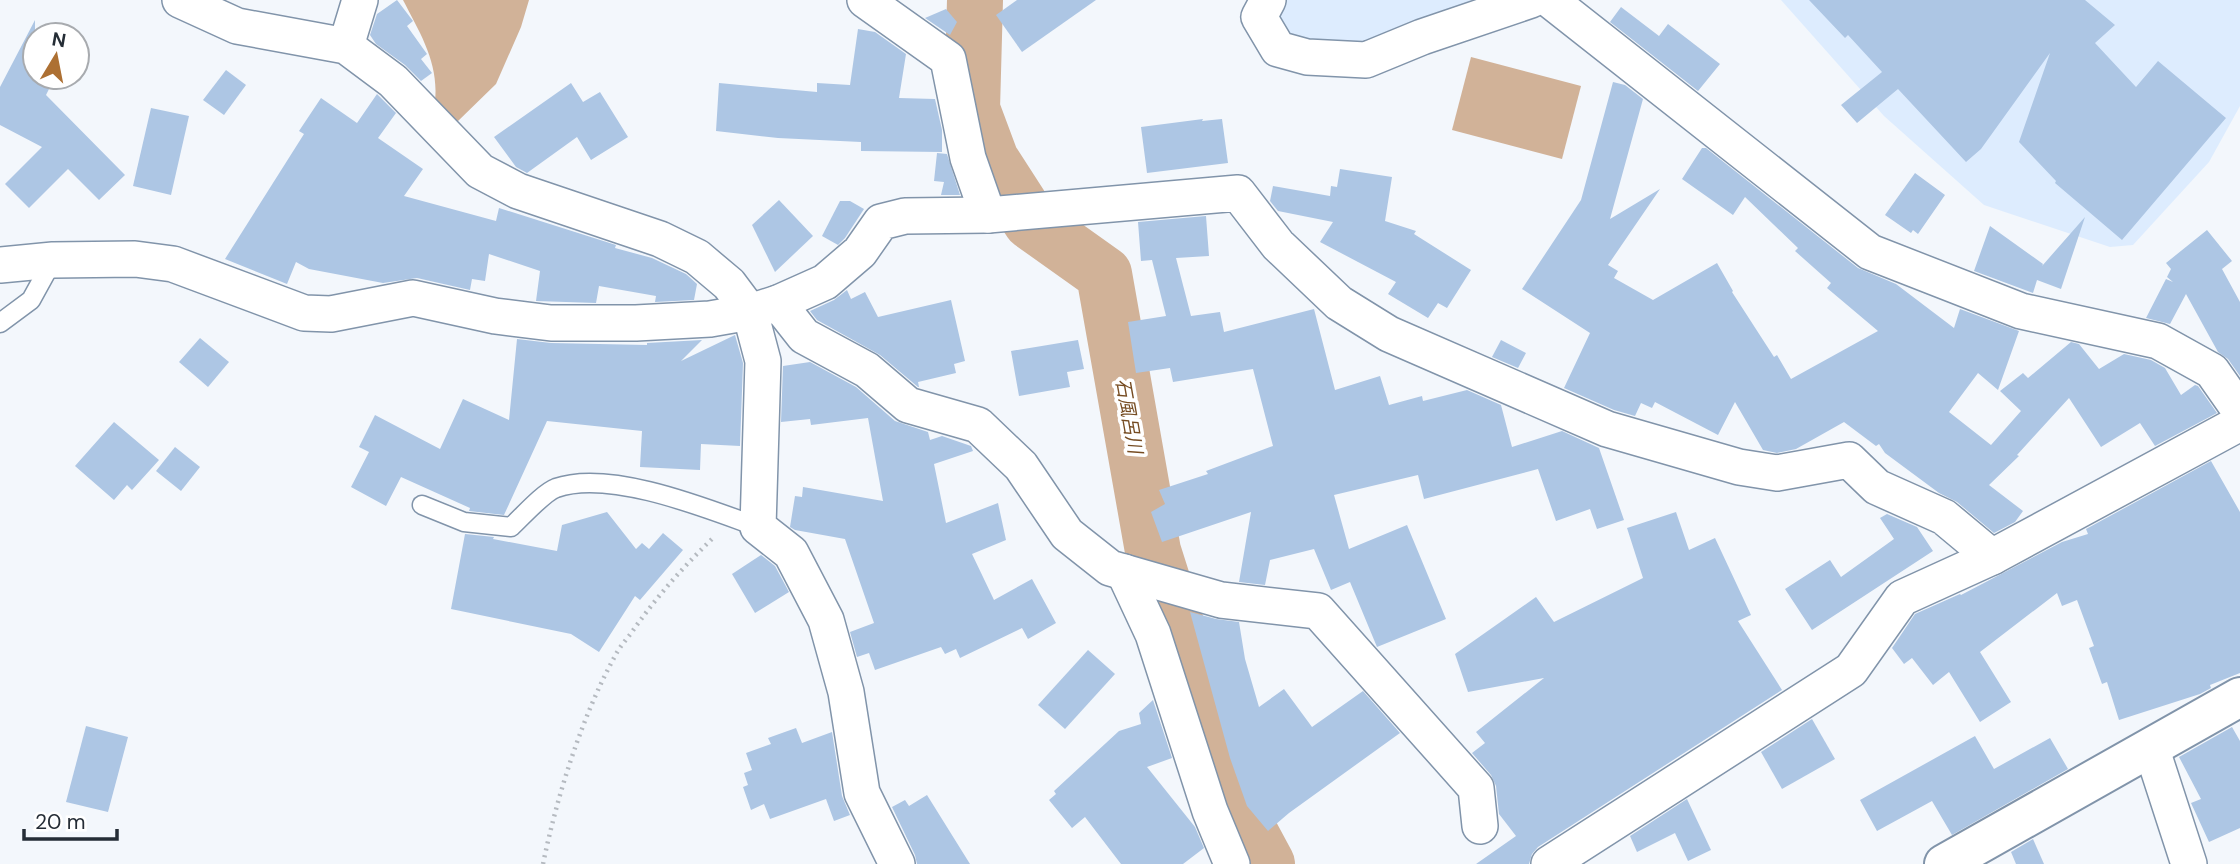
<svg xmlns="http://www.w3.org/2000/svg" width="2240" height="864" font-family="'DM Sans','Noto Sans JP',sans-serif">
<rect width="100%" height="100%" fill="#f3f7fc"/>
<!-- built -->
<g fill="#ddecfe">
<polygon points="1283,0 1491,0 1359,49 1301,49 1278,24"/>
<polygon points="1781,0 2240,0 2240,106 2209,162 2133,245 2110,247 1984,205 1884,116"/>
</g>
<!-- water -->
<g fill="#d1b298">
<path d="M403,0H529L521,27L496,84L457,122L435,101C439,63 420,33 403,0Z"/>
<polygon points="1471,57 1581,86 1562,159 1452,130"/>
</g>
<g fill="none" stroke-linecap="round" stroke-linejoin="round">
<!-- river -->
<polyline stroke="#d1b298" stroke-width="56" points="975,0 972,109 991,160 1031,222 1104,274 1153,551 1231,797 1267,864"/>
</g>
<!-- building -->
<g fill="#adc6e4">
<polygon points="397,0 413,21 407,26 427,54 421,59 432,73 421,81 405,65 376,44 370,35 377,14"/>
<polygon points="1017,0 1096,0 1022,52 996,15"/>
<polygon points="1809,0 2085,0 2115,25 2095,43 2136,87 2158,61 2226,118 2122,240 2055,183 2056,181 2019,142 2050,53 1981,149 1966,162 1898,89 1857,123 1841,105 1882,72 1848,35 1845,38"/>
<polygon points="1621,7 1659,36 1668,24 1720,64 1698,91 1610,22"/>
<polygon points="946,9 957,22 950,35 925,18"/>
<polygon points="35,20 35,77 55,77 46,95 125,175 99,200 68,169 29,208 5,184 42,147 0,125 0,87"/>
<polygon points="858,29 875,32 906,54 899,98 935,99 942,130 942,152 861,151 861,142 778,138 716,131 719,83 817,92 817,83 850,85"/>
<polygon points="226,70 246,85 224,115 203,100"/>
<polygon points="1613,82 1625,85 1643,99 1610,219 1660,189 1608,265 1618,271 1614,278 1653,300 1717,263 1733,291 1732,292 1774,357 1777,355 1791,379 1878,331 1827,288 1831,283 1795,251 1798,248 1745,197 1733,215 1682,179 1702,148 1706,148 1858,268 1896,284 1954,328 1960,309 2019,331 1998,390 1978,373 1949,412 1991,445 2021,411 2000,391 2023,373 2028,378 2071,342 2079,344 2099,369 2124,354 2151,360 2165,368 2181,395 2195,385 2198,386 2217,413 2155,446 2140,423 2101,447 2069,398 2017,455 2019,456 1989,485 2023,511 2015,522 1994,533 1957,502 1939,493 1885,453 1879,444 1876,446 1844,422 1796,449 1777,453 1763,450 1735,402 1718,435 1655,402 1652,408 1641,403 1635,416 1614,410 1564,388 1590,333 1522,289 1581,200"/>
<polygon points="571,83 583,102 600,92 628,137 591,160 577,137 527,173 516,167 494,137"/>
<polygon points="377,94 396,113 378,138 423,169 404,196 496,221 499,208 616,245 615,248 652,258 686,274 697,284 694,300 655,302 656,296 599,286 596,303 536,301 540,271 489,254 485,281 472,279 470,290 417,278 383,283 309,269 296,262 287,284 225,259 304,134 299,131 321,98 357,123"/>
<polygon points="151,108 189,116 171,195 133,186"/>
<polygon points="1203,119 1202,121 1222,119 1228,163 1147,173 1141,127"/>
<polygon points="937,153 947,154 960,195 941,195 944,182 934,181"/>
<polygon points="1340,169 1392,177 1385,221 1416,231 1414,234 1471,270 1447,308 1438,303 1428,318 1388,294 1396,282 1320,242 1333,222 1278,211 1270,201 1273,186 1330,196 1331,186 1337,187"/>
<polygon points="1915,173 1945,195 1918,234 1913,230 1911,233 1885,215"/>
<polygon points="779,200 813,236 775,272 752,225"/>
<polygon points="840,201 850,201 864,209 845,238 838,245 822,236"/>
<polygon points="1206,216 1209,256 1176,258 1191,316 1220,312 1224,332 1314,309 1335,390 1380,376 1389,405 1422,396 1423,401 1467,390 1501,405 1512,447 1562,431 1599,448 1624,520 1597,529 1590,509 1556,521 1538,469 1424,499 1418,475 1334,495 1349,549 1407,525 1446,619 1377,647 1350,582 1331,590 1314,549 1270,560 1265,585 1239,582 1251,512 1162,542 1151,512 1165,504 1159,490 1208,474 1206,471 1273,446 1253,369 1173,382 1170,368 1136,373 1128,322 1166,316 1152,260 1141,261 1138,222"/>
<polygon points="2085,217 2061,289 2037,280 2033,293 1974,271 1990,226 2043,264 2042,266"/>
<polygon points="2207,230 2232,261 2222,269 2240,302 2240,376 2228,359 2218,352 2186,294 2170,324 2146,318 2166,279 2173,282 2167,277 2171,269 2166,263"/>
<polygon points="847,290 851,299 865,292 878,317 951,300 965,361 954,364 956,373 918,382 919,387 918,387 880,355 817,320 810,311 834,300"/>
<polygon points="735,335 743,363 740,446 701,444 700,470 640,467 642,431 547,421 504,515 469,511 470,508 401,477 386,506 351,487 369,452 359,447 375,415 440,449 463,399 509,420 517,339 551,343 647,345 647,343 702,340 681,361"/>
<polygon points="200,338 229,362 208,387 179,362"/>
<polygon points="1078,340 1084,369 1067,372 1070,387 1019,396 1011,351"/>
<polygon points="1501,340 1526,353 1518,368 1492,357"/>
<polygon points="810,362 856,387 895,421 928,432 930,440 942,436 971,446 973,451 934,464 946,523 998,503 1006,540 972,554 994,600 1032,579 1056,623 1028,639 1022,628 960,658 956,649 945,654 941,647 875,670 869,653 857,657 850,632 874,623 845,539 795,530 790,527 795,496 802,497 803,487 883,501 868,418 811,425 810,419 781,422 783,366"/>
<polygon points="114,422 159,460 132,490 127,485 114,500 75,466"/>
<polygon points="175,447 200,467 181,491 156,471"/>
<polygon points="2211,461 2240,512 2240,673 2210,685 2211,688 2200,694 2119,720 2107,682 2102,684 2089,648 2094,646 2077,600 2062,606 2057,593 1980,652 2011,702 1980,722 1949,672 1933,685 1912,658 1904,664 1892,648 1915,614 1960,594 1961,595 2062,542 2088,534 2086,529"/>
<polygon points="607,512 636,549 642,543 649,549 663,533 683,550 640,600 635,596 599,652 571,634 451,609 465,534 494,537 493,539 557,551 562,525"/>
<polygon points="1676,512 1689,550 1715,538 1751,615 1738,621 1782,690 1538,847 1532,854 1529,864 1476,864 1516,836 1499,814 1496,786 1491,775 1472,753 1485,743 1476,732 1544,678 1468,692 1455,654 1536,597 1554,622 1643,578 1627,528"/>
<polygon points="1887,514 1917,527 1933,551 1812,630 1785,589 1830,560 1841,577 1894,539 1880,518"/>
<polygon points="761,555 775,566 789,592 755,613 732,574"/>
<polygon points="1190,612 1216,619 1239,622 1245,659 1259,707 1284,689 1312,727 1363,691 1400,733 1289,813 1268,831 1247,806 1230,758"/>
<polygon points="1088,650 1115,674 1065,729 1038,705"/>
<polygon points="1153,700 1172,758 1147,767 1195,827 1204,848 1183,864 1121,864 1085,817 1072,828 1049,800 1056,794 1054,791 1119,731 1141,724 1139,713"/>
<polygon points="1812,719 1835,759 1782,789 1761,752"/>
<polygon points="86,726 128,737 108,812 66,802"/>
<polygon points="2232,727 2240,741 2240,828 2209,842 2191,803 2201,799 2179,757"/>
<polygon points="796,728 802,743 832,732 842,796 850,815 834,821 826,799 770,819 764,804 751,810 743,787 748,785 744,773 752,770 746,753 771,744 768,738"/>
<polygon points="1975,736 1994,769 2050,738 2068,769 1952,835 1932,801 1877,831 1860,800"/>
<polygon points="927,795 970,864 917,864 915,855 892,807 905,800 909,806"/>
<polygon points="1687,799 1711,850 1688,861 1675,833 1637,852 1630,836"/>
<polygon points="2033,839 2044,864 2016,864 2011,852"/>
</g>
<g fill="none" stroke-linecap="round" stroke-linejoin="round">
<defs>
<g id="service">
<polyline points="0,323 31,300 53,260"/>
<path d="M422,505L464,522L511,527C522,517 543,493 556,488C609,469 706,508 758,527"/>
</g>
<g id="minor">
<polyline points="180,0 237,26 346,46 393,81 480,171 518,191 660,239 697,257 729,284 750,312 763,361 758,527 791,553 826,620 846,692 862,793 897,864"/>
<polyline points="865,0 948,59 968,158 988,215"/>
<polyline points="1268,0 1259,17 1278,49 1307,57 1366,60 1422,37 1531,0"/>
<polyline points="1550,0 1870,252 2021,311 2158,341 2212,371 2240,411"/>
<polyline points="346,46 360,0"/>
<polyline points="0,265 53,260 135,259 173,264 304,313 331,314 413,298 495,316 551,323 636,323 710,319 750,312 778,303 825,282 860,252 881,222 905,216 988,215 1238,193 1278,245 1339,303 1389,334 1607,429 1739,467 1777,473 1849,460 1877,487 1944,517 1992,557"/>
<polyline points="778,303 804,336 867,370 908,405 978,425 1021,466 1067,534 1110,568 1221,600 1318,611 1476,788 1480,826"/>
<polyline points="1124,572 1153,634 1210,811 1232,864"/>
<polyline points="2151,747 2189,864"/>
<polyline points="1549,864 1851,670 1902,598 1992,557 2240,423"/>
</g>
<polyline id="tertiary" points="1944,864 2240,697"/>
</defs>
<!-- service casing -->
<use href="#service" stroke="#8194aa" stroke-width="21"/>
<!-- minor casing -->
<use href="#minor" stroke="#8194aa" stroke-width="38"/>
<!-- tertiary casing -->
<use href="#tertiary" stroke="#8194aa" stroke-width="42"/>
<!-- path -->
<path stroke="#b5bac0" stroke-width="4.5" stroke-dasharray="2 5" stroke-linecap="butt" d="M543,864C557,796 582,716 615,656C620,646 628,638 634,629C658,595 685,565 715,536"/>
<!-- service -->
<use href="#service" stroke="#fff" stroke-width="18"/>
<!-- minor -->
<use href="#minor" stroke="#fff" stroke-width="35"/>
<!-- tertiary -->
<use href="#tertiary" stroke="#fff" stroke-width="38"/>
</g>
<g text-anchor="middle" dominant-baseline="central" stroke-width="7" stroke-linejoin="round" paint-order="stroke">
<!-- water labels -->
<g font-size="19" font-style="italic" fill="#764c22" stroke="#fff">
<text transform="translate(1129 416) rotate(80)">石風呂川</text>
</g>
</g>
<!-- north arrow -->
<g transform="translate(56 56) rotate(10)"><circle r="33" fill="#ffffff" stroke="#a8abaf" stroke-width="2"/>
<path d="M0-5L12 26L0 18L-12 26Z" fill="#ad7033"/>
<text y="-10" font-size="19" font-weight="bold" text-anchor="middle" fill="#252d36">N</text>
</g>
<!-- scale -->
<path d="M24 829v10h93v-10" fill="none" stroke="#252d36" stroke-width="3.5"/>
<text x="35" y="829" font-size="21" fill="#252d36" stroke="#ffffff" stroke-width="5" paint-order="stroke">20 m</text>
</svg>
